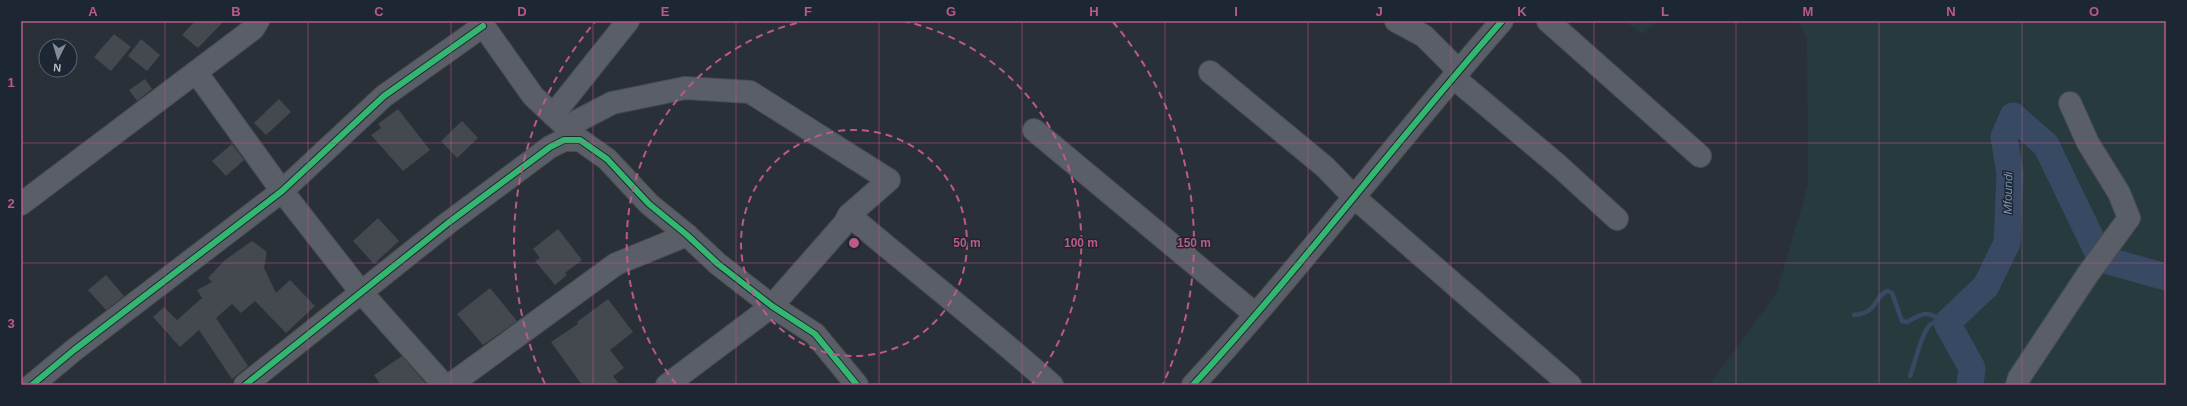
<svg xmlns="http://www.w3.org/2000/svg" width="2187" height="406" font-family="Arial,sans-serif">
<rect width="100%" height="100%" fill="#2a3038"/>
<!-- green -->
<g fill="#273a3e">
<polygon points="1624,21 1657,21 1643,34"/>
<polygon points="1798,21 2166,21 2166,385 1709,385 1776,294 1808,185 1807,39"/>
</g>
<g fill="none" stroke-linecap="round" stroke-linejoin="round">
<!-- stream -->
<path stroke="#384963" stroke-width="4.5" d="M1854,315C1879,313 1873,296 1888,291L1892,293L1902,321L1907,322C1923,313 1926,310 1943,321C1939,321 1935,321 1931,324C1922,330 1915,364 1910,376"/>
<!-- river -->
<polyline stroke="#384963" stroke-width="27" points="1970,385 1972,368 1947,323 1986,286 2007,243 2010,174 2004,137 2013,116 2046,145 2101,259 2166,277"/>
</g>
<!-- building -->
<g fill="#444950">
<polygon points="195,21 224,21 198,48 182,35"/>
<polygon points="114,34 131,47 111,71 94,57"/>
<polygon points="141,39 160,55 147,71 128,56"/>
<polygon points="145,79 152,89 137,101 129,90"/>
<polygon points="279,99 291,112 266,135 254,123"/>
<polygon points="398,109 430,150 403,171 371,135 381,128 378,124"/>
<polygon points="462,121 478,138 457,158 441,141"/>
<polygon points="232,144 244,160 226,176 212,161"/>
<polygon points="378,218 399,241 374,264 353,241"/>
<polygon points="558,229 582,260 565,273 567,275 555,285 535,261 540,258 533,249"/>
<polygon points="252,241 267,252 264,268 276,293 290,280 315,306 286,333 255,301 241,313 232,304 216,318 248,366 232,379 199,330 180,347 153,317 164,307 177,320 202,298 197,290 212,282 208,278 225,260"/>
<polygon points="106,275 124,296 106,310 88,290"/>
<polygon points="490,288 517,321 483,345 457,314"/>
<polygon points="608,299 633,332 610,350 624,368 613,376 620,385 582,385 551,342 578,324 577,322"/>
<polygon points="402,356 427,385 381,385 374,375"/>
</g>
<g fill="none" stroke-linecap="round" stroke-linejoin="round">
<defs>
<g id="minor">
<polyline points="480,21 533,96 576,136"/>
<polyline points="1396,21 1424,36 1458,70"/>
<polyline points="1548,21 1700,156"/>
<polyline points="196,72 282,191 361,292 444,385"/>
<polyline points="1210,72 1325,167 1355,198 1570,385"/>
<polyline points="1453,77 1559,166 1617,219"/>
<polyline points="553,115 628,21"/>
<polyline points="566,127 612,103 685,88 750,92 889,180 849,215 844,224 772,306 667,385"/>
<polyline points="1034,130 1255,314"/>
<polyline points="21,204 253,29 258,21"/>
<path d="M849,215C916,272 986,326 1052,385"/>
<polyline points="32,385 74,350 282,191 384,96 483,26"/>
<polyline points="245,385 448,223 550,147 564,140 580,140 607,159 649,204 687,235 718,264 772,306 815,334 857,385"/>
<polyline points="450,385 616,264 687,235"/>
<path d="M1193,385C1301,268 1397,140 1502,21"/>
<polyline points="2017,385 2019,378 2088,274 2129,218 2119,193 2088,143 2070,103"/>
</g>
</defs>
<!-- minor casing -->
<use href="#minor" stroke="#484c53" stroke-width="24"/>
<!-- minor -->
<use href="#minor" stroke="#5a5e66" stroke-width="22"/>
<defs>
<g id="cycleway">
<polyline points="32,385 74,350 282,191 384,96 483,26"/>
<polyline points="245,385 448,223 550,147 564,140 580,140 607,159 649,204 687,235 718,264 772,306 815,334 857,385"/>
<path d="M1193,385C1301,268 1397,140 1502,21"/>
</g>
</defs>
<!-- cycleway casing -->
<use href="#cycleway" stroke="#1d2633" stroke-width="8"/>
<!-- cycleway -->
<use href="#cycleway" stroke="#33b770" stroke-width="6"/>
</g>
<!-- grid -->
<path fill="none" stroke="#bc5a87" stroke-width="1" stroke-opacity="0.55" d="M165,21V385M308,21V385M451,21V385M593,21V385M736,21V385M879,21V385M1022,21V385M1165,21V385M1308,21V385M1451,21V385M1594,21V385M1736,21V385M1879,21V385M2022,21V385M21,143H2166M21,263H2166"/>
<!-- distance rings -->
<g fill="none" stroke="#bc5a87" stroke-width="2" stroke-dasharray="7 5">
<circle cx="854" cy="243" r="113"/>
<path d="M676 384A227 227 0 0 1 805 21M903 21A227 227 0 0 1 1032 384"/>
<path d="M545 384A340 340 0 0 1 595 22M1113 22A340 340 0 0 1 1163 384"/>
</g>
<g text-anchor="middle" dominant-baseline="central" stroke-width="3" stroke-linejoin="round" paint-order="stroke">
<!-- water labels -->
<g font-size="12" font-style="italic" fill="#7c92b1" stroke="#1d2633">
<text transform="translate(2008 193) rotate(-89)">Mfoundi</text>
</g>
</g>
<circle cx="854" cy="243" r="6" fill="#bc5a87" stroke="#1d2633" stroke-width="2"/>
<g font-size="12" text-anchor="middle" font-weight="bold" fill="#bc5a87" stroke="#1d2633" stroke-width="3" stroke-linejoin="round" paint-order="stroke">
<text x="967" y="247">50 m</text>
<text x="1081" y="247">100 m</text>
<text x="1194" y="247">150 m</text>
</g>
<!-- border -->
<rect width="2187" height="406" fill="none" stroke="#1d2633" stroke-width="44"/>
<!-- north arrow -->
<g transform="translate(58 58) rotate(185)"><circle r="19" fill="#1d2633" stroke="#59626f"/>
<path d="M0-3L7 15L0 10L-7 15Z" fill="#848b96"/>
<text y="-6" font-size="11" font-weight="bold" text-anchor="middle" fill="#b4bcc9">N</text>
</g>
<rect x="22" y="22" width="2143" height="362" fill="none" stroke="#bc5a87" stroke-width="1.5"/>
<g font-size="13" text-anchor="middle" font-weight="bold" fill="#bc5a87">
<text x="93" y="16">A</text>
<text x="236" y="16">B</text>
<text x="379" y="16">C</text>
<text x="522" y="16">D</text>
<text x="665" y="16">E</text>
<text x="808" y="16">F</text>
<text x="951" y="16">G</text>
<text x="1094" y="16">H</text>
<text x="1236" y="16">I</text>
<text x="1379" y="16">J</text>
<text x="1522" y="16">K</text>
<text x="1665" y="16">L</text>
<text x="1808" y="16">M</text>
<text x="1951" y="16">N</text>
<text x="2094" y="16">O</text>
<text x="11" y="87">1</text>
<text x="11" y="208">2</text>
<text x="11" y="328">3</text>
</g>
</svg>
